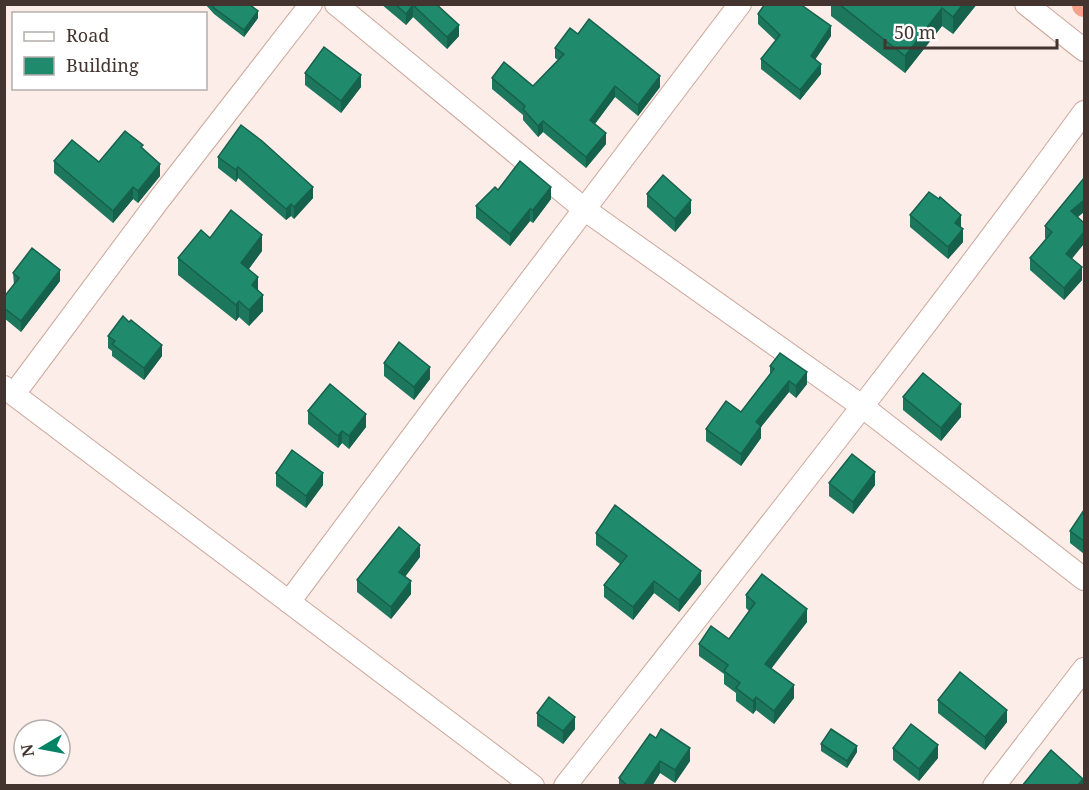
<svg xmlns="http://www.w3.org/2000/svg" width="1089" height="790" font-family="'Noto Serif',serif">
<rect width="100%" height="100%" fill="#fdede8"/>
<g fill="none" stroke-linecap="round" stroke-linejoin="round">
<!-- canal -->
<polyline stroke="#f4a289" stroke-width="24" points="1084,4 1084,5"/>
<defs>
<g id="minor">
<polyline points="336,4 584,209 863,407 1084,579"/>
<polyline points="1026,4 1084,50"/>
<polyline points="4,387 533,786"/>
<polyline points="14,394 158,201 311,4"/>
<polyline points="289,602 442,397 740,4"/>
<path d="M565,786C740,563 917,341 1084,112"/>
<polyline points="994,786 1084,669"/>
</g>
</defs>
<!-- minor casing -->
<use href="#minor" stroke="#cca79b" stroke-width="24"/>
<!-- minor -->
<use href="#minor" stroke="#fff" stroke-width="22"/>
</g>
<!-- wall -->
<g fill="#1c775d">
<polygon points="205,4 249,4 258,18 244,37 214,14"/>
<polygon points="381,4 436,4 459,36 447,49 413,17 406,25"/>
<polygon points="831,4 977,4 953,34 942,26 905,73 831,16"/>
<polygon points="758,14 831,36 815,59 821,74 800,100 761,69 761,59 776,41 758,24"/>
<polygon points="578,34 660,87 638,116 615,97 595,124 606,144 586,168 543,132 538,137 523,120 523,115 492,89 492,78 533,86 558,60 555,58 555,48"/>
<polygon points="305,73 361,87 341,113 305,85"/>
<polygon points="143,148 160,176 138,203 133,199 113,223 54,173 54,161 99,162"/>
<polygon points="218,157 313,198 294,219 291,216 286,220 238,178 236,182 218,168"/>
<polygon points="498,190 551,199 533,223 530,221 510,246 476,218 476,206"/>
<polygon points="647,194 691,213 675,232 647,207"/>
<polygon points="910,215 961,227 963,242 948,259 910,227"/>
<polygon points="1078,217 1072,259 1082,280 1064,300 1030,270 1030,258 1046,239 1045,238 1045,226"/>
<polygon points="210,238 262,251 249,269 258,290 263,311 249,326 239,317 236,321 178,275 178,258"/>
<polygon points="13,273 60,281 21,332 4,318 4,297 14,285"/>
<polygon points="129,322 162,356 144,380 112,356 112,351 108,348 108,336"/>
<polygon points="384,363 430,379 414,400 384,376"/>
<polygon points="770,366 807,384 796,398 789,392 761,427 761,438 741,466 706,441 706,429 741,412 770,374"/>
<polygon points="903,397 961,417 941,441 903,410"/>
<polygon points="308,411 366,427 349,449 342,443 338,448 308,424"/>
<polygon points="276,473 323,485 306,508 276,486"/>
<polygon points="829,483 875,485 853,514 829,496"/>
<polygon points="1084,510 1084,554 1070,543 1070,531"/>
<polygon points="596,533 701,584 679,612 654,593 633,620 604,597 604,585 620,564 596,545"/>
<polygon points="420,557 405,577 411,594 391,619 357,592 357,580"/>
<polygon points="746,595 807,622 771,668 794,698 774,724 756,710 753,714 736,701 736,693 724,684 724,674 699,656 699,644 729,639 749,611 746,608"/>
<polygon points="938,700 1007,722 985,750 938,713"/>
<polygon points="537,713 575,729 563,744 537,726"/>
<polygon points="650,734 690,761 675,783 660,773 652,786 619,786 619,778"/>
<polygon points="821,744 857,752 847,768 821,751"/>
<polygon points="893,748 938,758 919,781 893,760"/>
</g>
<!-- shaded-wall -->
<g fill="#16614c">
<polygon points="963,4 977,4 953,34 953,17"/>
<polygon points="413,5 413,17 406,25 406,14"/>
<polygon points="942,8 942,26 905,73 905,56"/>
<polygon points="258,11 258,18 244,37 244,30"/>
<polygon points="459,25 459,36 447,49 447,37"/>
<polygon points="831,26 831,36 811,66 811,56"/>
<polygon points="821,64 821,74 800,100 800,90"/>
<polygon points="361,75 361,87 341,113 341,101"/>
<polygon points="660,76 660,87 638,116 638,105"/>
<polygon points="615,86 615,97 590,130 590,120"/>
<polygon points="543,121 543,132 538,137 538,126"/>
<polygon points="606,133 606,144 586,168 586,157"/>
<polygon points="160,164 160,176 138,203 138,191"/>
<polygon points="238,167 238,178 236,182 236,170"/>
<polygon points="133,187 133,199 113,223 113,211"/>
<polygon points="313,187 313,198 294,219 294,207"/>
<polygon points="551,187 551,199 533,223 533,210"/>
<polygon points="691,200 691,213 675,232 675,219"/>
<polygon points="1084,200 1084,212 1071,223 1071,211"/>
<polygon points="291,204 291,216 286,220 286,209"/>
<polygon points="530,209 530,221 510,246 510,234"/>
<polygon points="961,215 961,227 955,235 955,223"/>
<polygon points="963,229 963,242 948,259 948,247"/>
<polygon points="1084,232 1084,244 1066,266 1066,254"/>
<polygon points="262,235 262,251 241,279 241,263"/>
<polygon points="1082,267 1082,280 1064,300 1064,288"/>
<polygon points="60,270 60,281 21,332 21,321"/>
<polygon points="258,277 258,293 252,285"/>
<polygon points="263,295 263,311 249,326 249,310"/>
<polygon points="239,301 239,317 236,321 236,305"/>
<polygon points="162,345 162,356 144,380 144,368"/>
<polygon points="430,367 430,379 414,400 414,387"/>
<polygon points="807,372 807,384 796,398 796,386"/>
<polygon points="789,381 789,392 761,427 761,438 741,466 741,454 756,422"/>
<polygon points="961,404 961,417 941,441 941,428"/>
<polygon points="366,414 366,427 349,449 349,436"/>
<polygon points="342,431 342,443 338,448 338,436"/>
<polygon points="875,472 875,485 853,514 853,502"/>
<polygon points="323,473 323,485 306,508 306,496"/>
<polygon points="420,545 420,557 399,584 399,572"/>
<polygon points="701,571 701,584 679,612 679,600"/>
<polygon points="411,581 411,594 391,619 391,607"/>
<polygon points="654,581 654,593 633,620 633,607"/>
<polygon points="807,609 807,622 765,677 765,664"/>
<polygon points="794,685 794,698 774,724 774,711"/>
<polygon points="756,697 756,710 753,714 753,701"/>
<polygon points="1007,710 1007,722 985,750 985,737"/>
<polygon points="575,717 575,729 563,744 563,731"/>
<polygon points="938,745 938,758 919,781 919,769"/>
<polygon points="857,746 857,752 847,768 847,761"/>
<polygon points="690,748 690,761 675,783 675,770"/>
<polygon points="660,761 660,773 652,786 643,786"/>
<polygon points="1083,779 1083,786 1077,786"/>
</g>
<!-- building -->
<g fill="#208a6c" stroke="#16614c" stroke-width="1.5">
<polygon points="211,4 249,4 258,11 244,30 214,8"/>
<polygon points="395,4 436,4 459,25 447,37 413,5 406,14"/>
<polygon points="765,4 800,4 831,26 811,56 821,64 800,90 761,59 780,35 758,14"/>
<polygon points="839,4 963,4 953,17 942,8 905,56"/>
<polygon points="589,19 660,76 638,105 615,86 590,120 606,133 586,157 543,121 538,126 523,109 525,106 492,78 504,62 533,86 564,54 555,48 570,28 578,34"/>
<polygon points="324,47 361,75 341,101 305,73"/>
<polygon points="241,125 262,141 313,187 294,207 291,204 286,209 238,167 236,170 218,157"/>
<polygon points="125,131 143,145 141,147 160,164 138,191 133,187 113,211 54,161 72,140 99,162"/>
<polygon points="520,161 551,187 533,210 530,209 510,234 476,206 495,187 498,190"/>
<polygon points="663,175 691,200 675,219 647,194"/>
<polygon points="1084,178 1084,200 1071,211 1084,223 1084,232 1066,254 1082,267 1064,288 1030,258 1052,232 1045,226"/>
<polygon points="929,192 939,199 940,197 961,215 955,223 963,229 948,247 910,215"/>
<polygon points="231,210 262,235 241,263 258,277 252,285 263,295 249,310 239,301 236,305 178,258 201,230 210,238"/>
<polygon points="32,248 60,270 21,321 4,308 4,297 19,278 13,273"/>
<polygon points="123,316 129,322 131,320 162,345 144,368 112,344 115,341 108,336"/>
<polygon points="399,342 430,367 414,387 384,363"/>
<polygon points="780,353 807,372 796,386 789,381 756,422 761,426 741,454 706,429 726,401 741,412 774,369 770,366"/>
<polygon points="923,373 961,404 941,428 903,397"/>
<polygon points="330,384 366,414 349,436 342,431 338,436 308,411"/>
<polygon points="292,450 323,473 306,496 276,473"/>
<polygon points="852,454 875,472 853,502 829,483"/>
<polygon points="615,505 701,571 679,600 654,581 633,607 604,585 627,556 596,533"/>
<polygon points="1084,510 1084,541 1070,531"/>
<polygon points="399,527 420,545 399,572 411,581 391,607 357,580"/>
<polygon points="762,574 807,609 765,664 794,685 774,711 756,697 753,701 736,688 740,683 724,671 728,665 699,644 711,626 729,639 755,603 746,595"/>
<polygon points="960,672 1007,710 985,737 938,700"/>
<polygon points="549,697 575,717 563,731 537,713"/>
<polygon points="911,724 938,745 919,769 893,748"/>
<polygon points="661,729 690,748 675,770 660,761 643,786 628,786 619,778 650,734 656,738"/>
<polygon points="831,729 857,746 847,761 821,744"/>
<polygon points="1051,750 1083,779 1077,786 1022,786"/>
</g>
<!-- border -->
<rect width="1089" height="790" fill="none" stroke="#43342f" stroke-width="12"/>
<!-- legend -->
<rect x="12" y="12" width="195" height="78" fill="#ffffff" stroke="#b4aeac" stroke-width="1.5"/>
<rect x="24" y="32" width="30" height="9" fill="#ffffff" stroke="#b4aeac" stroke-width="1.5"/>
<text x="66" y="42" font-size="18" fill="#43342f">Road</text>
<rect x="24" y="57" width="30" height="18" fill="#208a6c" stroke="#b4aeac" stroke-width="1.5"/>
<text x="66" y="72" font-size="18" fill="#43342f">Building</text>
<!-- north arrow -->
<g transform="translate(42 748) rotate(260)"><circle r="28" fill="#ffffff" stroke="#b4aeac" stroke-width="1.5"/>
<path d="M0-4.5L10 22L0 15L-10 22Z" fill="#028365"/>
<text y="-9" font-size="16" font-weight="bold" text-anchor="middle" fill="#43342f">N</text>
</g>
<!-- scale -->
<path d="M885 39v9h172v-9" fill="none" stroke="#43342f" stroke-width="3"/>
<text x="894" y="39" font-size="18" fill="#43342f" stroke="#ffffff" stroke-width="4.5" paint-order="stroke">50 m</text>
</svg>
